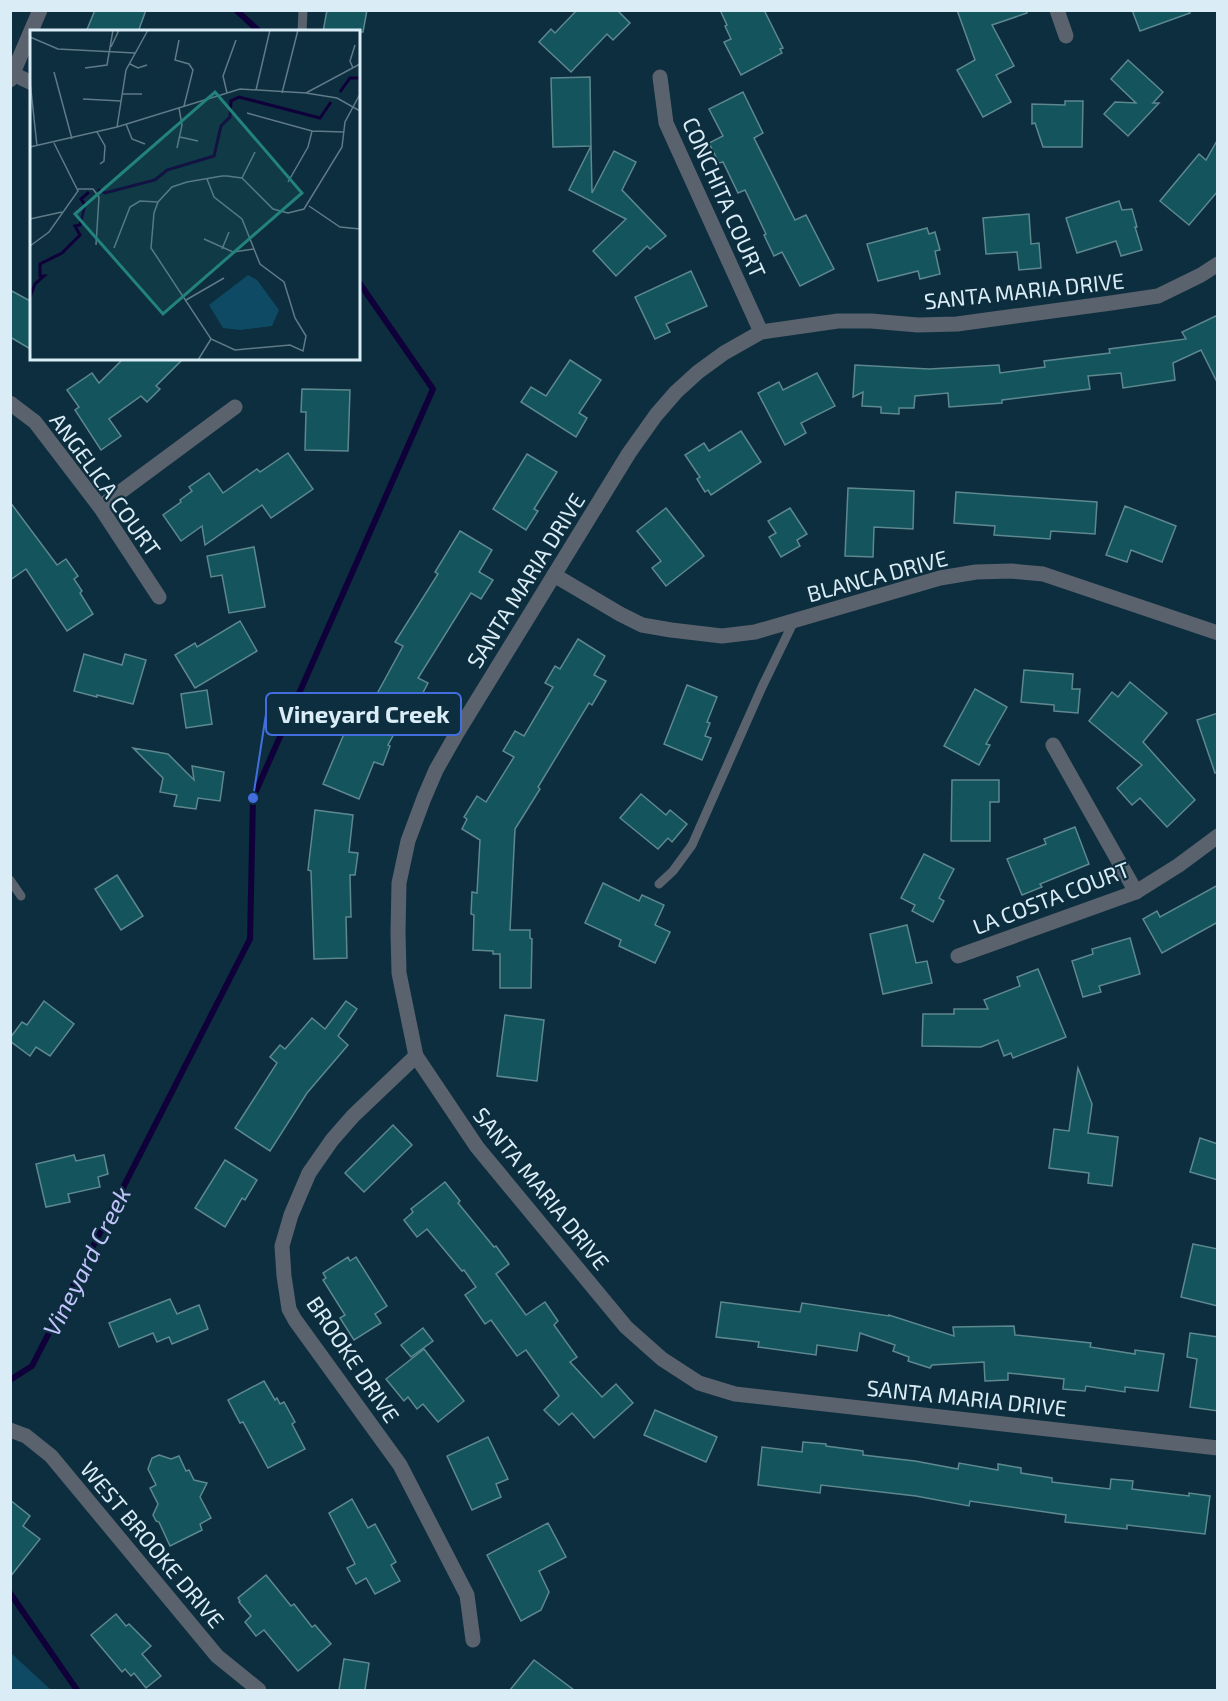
<svg xmlns="http://www.w3.org/2000/svg" width="1228" height="1701" font-family="'Exo 2',sans-serif">
<rect width="100%" height="100%" fill="#0d2e3e"/>
<!-- green -->
<polygon fill="#0f4a65" points="10,1653 11,1653 51,1690 11,1690"/>
<g fill="none" stroke-linecap="round" stroke-linejoin="round">
<!-- stream -->
<g stroke="#10003a" stroke-width="6">
<polyline points="236,10 260,32"/>
<polyline points="10,1380 32,1366 250,939 253,798 433,389 358,281"/>
<polyline points="10,1593 77,1690"/>
</g>
</g>
<!-- building -->
<g fill="#13545d" stroke="#5d888f" stroke-width="1.5">
<polygon points="95,10 146,10 138,32 86,32"/>
<polygon points="327,10 367,10 363,32 323,32"/>
<polygon points="577,10 617,10 630,23 613,40 607,34 571,72 539,42 551,29 555,33"/>
<polygon points="720,10 764,10 783,48 780,49 782,53 741,75 724,42 731,39 725,26 727,25"/>
<polygon points="957,10 1027,10 1027,13 992,25 1014,66 996,75 1011,102 983,117 957,70 975,60"/>
<polygon points="1132,10 1189,10 1190,13 1140,31"/>
<polygon points="1128,60 1163,92 1153,103 1159,103 1128,136 1104,114 1115,102 1136,103 1111,79"/>
<polygon points="590,77 591,146 553,147 551,78"/>
<polygon points="743,92 763,133 754,138 795,220 806,215 834,269 800,286 782,252 774,256 764,235 766,234 745,190 738,193 723,162 719,163 709,143 723,136 709,109"/>
<polygon points="1065,101 1083,101 1082,147 1043,147 1035,123 1032,124 1032,104 1065,105"/>
<polygon points="1218,139 1218,191 1189,225 1160,201 1199,154 1206,160"/>
<polygon points="591,146 592,193 614,151 636,162 622,190 666,236 650,249 647,246 616,276 593,251 626,219 569,190"/>
<polygon points="1119,201 1122,210 1132,209 1137,227 1135,227 1142,250 1121,256 1116,241 1077,253 1066,218"/>
<polygon points="1029,214 1031,244 1039,243 1041,268 1019,270 1017,252 986,254 983,218"/>
<polygon points="927,228 929,234 935,232 940,250 935,251 940,274 920,279 918,271 878,281 867,244"/>
<polygon points="691,271 707,306 666,324 670,332 655,339 635,297"/>
<polygon points="10,290 32,302 32,350 10,337"/>
<polygon points="1218,315 1218,384 1201,350 1173,363 1175,380 1123,388 1121,373 1088,376 1090,389 1002,400 1002,403 949,407 948,393 915,396 914,408 899,408 899,414 881,413 881,407 862,406 863,392 853,397 855,365 929,369 999,365 1000,373 1045,367 1044,361 1110,353 1109,349 1186,339 1182,332"/>
<polygon points="124,358 184,358 156,386 160,389 147,402 141,396 109,419 121,436 101,450 75,410 79,407 67,390 92,373 99,383"/>
<polygon points="570,360 601,380 579,413 587,418 576,437 521,402 531,387 546,396"/>
<polygon points="817,373 835,406 801,423 806,433 785,445 758,393 779,382 783,390"/>
<polygon points="302,389 350,390 348,451 305,450 306,412 301,412"/>
<polygon points="741,431 761,462 711,495 708,490 705,492 697,479 700,477 685,455 704,443 709,451"/>
<polygon points="288,453 313,489 271,518 262,505 205,545 202,526 181,541 163,515 181,502 180,500 192,491 189,487 209,473 223,493 257,469 260,472"/>
<polygon points="527,454 557,472 534,509 538,511 526,530 493,509"/>
<polygon points="848,488 914,491 913,529 874,527 873,557 845,556"/>
<polygon points="956,492 1097,502 1095,534 1051,531 1050,539 994,535 995,526 954,523"/>
<polygon points="10,502 57,565 66,559 78,576 74,579 82,591 80,593 93,614 67,631 26,569 10,580"/>
<polygon points="1125,506 1176,526 1162,562 1131,550 1127,562 1106,555"/>
<polygon points="666,508 704,556 666,586 652,568 661,561 637,531"/>
<polygon points="790,508 807,534 797,540 800,546 781,557 769,537 776,533 768,521"/>
<polygon points="460,531 492,550 479,572 493,580 481,599 471,593 418,678 428,683 417,704 412,701 388,745 390,746 383,765 374,762 359,799 323,784 346,729 348,730 353,719 361,723 403,646 395,642 438,574 435,572"/>
<polygon points="254,547 265,607 229,613 222,575 211,577 207,556"/>
<polygon points="240,621 257,651 195,688 175,655 195,643 197,647"/>
<polygon points="578,639 605,656 594,675 606,681 592,705 589,703 538,787 540,789 515,829 510,930 530,930 530,938 532,939 531,988 500,988 500,954 493,954 493,951 473,950 474,915 471,914 472,892 477,893 480,840 462,829 467,819 464,817 477,796 486,802 514,757 503,751 515,731 524,736 553,687 545,683 555,666 560,669"/>
<polygon points="84,654 122,665 125,654 146,660 133,704 97,695 97,697 74,691"/>
<polygon points="1024,670 1073,674 1072,689 1080,689 1078,713 1054,711 1054,705 1021,702"/>
<polygon points="1130,682 1167,713 1143,742 1195,800 1167,827 1140,798 1132,805 1117,788 1142,765 1089,721 1112,692 1118,697"/>
<polygon points="687,685 717,697 707,722 710,723 705,736 711,738 702,760 664,744"/>
<polygon points="975,689 1007,707 986,744 990,745 979,765 944,746"/>
<polygon points="207,690 212,724 186,728 181,694"/>
<polygon points="1218,713 1218,772 1215,773 1197,720"/>
<polygon points="133,748 168,754 194,780 192,766 224,772 220,801 198,798 196,809 174,806 177,795 160,792 163,778"/>
<polygon points="952,780 999,780 999,802 990,802 990,841 951,841"/>
<polygon points="641,794 666,815 670,810 687,824 672,842 668,838 658,849 620,818"/>
<polygon points="315,810 353,815 349,852 358,853 355,875 350,875 351,917 346,917 347,958 314,959 311,871 308,870"/>
<polygon points="1075,827 1089,864 1040,884 1042,887 1022,895 1007,859 1046,844 1044,839"/>
<polygon points="924,854 954,869 939,898 944,901 933,922 912,911 915,905 901,898"/>
<polygon points="117,875 143,916 121,930 95,889"/>
<polygon points="603,883 639,901 642,895 664,905 655,925 670,932 655,963 619,946 621,940 585,923"/>
<polygon points="1218,885 1218,922 1162,953 1143,919 1157,911 1160,917"/>
<polygon points="907,925 916,963 927,961 932,983 883,994 870,934"/>
<polygon points="1130,938 1140,974 1099,986 1101,992 1083,997 1072,961 1093,954 1092,949"/>
<polygon points="1038,969 1066,1037 1013,1058 1011,1053 1004,1056 998,1040 981,1047 922,1046 923,1014 954,1014 954,1009 988,1009 984,1000 1020,986 1017,977"/>
<polygon points="44,1001 74,1024 50,1056 36,1047 30,1056 10,1041 10,1038 22,1022 27,1025"/>
<polygon points="346,1001 357,1009 338,1036 348,1045 307,1093 270,1151 235,1128 277,1063 270,1057 280,1045 285,1049 312,1018 325,1029"/>
<polygon points="505,1015 544,1020 537,1081 497,1076"/>
<polygon points="1078,1068 1092,1104 1088,1133 1118,1137 1112,1186 1088,1183 1089,1173 1049,1168 1054,1129 1069,1131"/>
<polygon points="393,1125 412,1145 364,1192 345,1173"/>
<polygon points="1200,1138 1218,1144 1218,1180 1190,1172"/>
<polygon points="74,1155 76,1161 104,1155 108,1174 98,1177 100,1187 68,1194 70,1202 46,1207 36,1164"/>
<polygon points="225,1160 257,1180 245,1200 242,1198 225,1227 195,1208"/>
<polygon points="445,1182 460,1201 458,1203 494,1247 496,1246 509,1264 496,1274 526,1315 545,1302 558,1321 554,1325 577,1357 570,1362 602,1397 616,1384 633,1403 594,1438 572,1413 559,1425 544,1410 559,1396 526,1350 517,1356 491,1320 485,1324 465,1295 476,1287 464,1270 462,1271 427,1229 417,1237 404,1220 413,1212 411,1209"/>
<polygon points="1193,1244 1218,1249 1218,1306 1181,1297"/>
<polygon points="348,1257 350,1261 356,1257 387,1306 375,1314 381,1323 354,1340 340,1318 345,1315 323,1280 326,1278 323,1273"/>
<polygon points="170,1299 177,1314 199,1305 208,1329 172,1344 169,1337 157,1342 153,1333 119,1347 109,1323"/>
<polygon points="721,1302 800,1312 802,1303 889,1316 889,1315 954,1336 953,1327 1014,1326 1015,1335 1091,1343 1090,1347 1135,1354 1135,1350 1164,1354 1158,1391 1125,1387 1125,1392 1086,1386 1085,1391 1063,1389 1064,1379 1008,1373 1008,1380 985,1381 984,1362 932,1365 930,1368 908,1361 909,1357 893,1351 895,1345 860,1333 857,1351 817,1345 816,1355 758,1347 759,1342 716,1337"/>
<polygon points="423,1328 433,1341 411,1357 401,1345"/>
<polygon points="1190,1333 1218,1337 1218,1411 1190,1407 1197,1359 1187,1357"/>
<polygon points="424,1349 464,1401 438,1422 423,1404 417,1409 408,1397 404,1401 386,1379"/>
<polygon points="264,1381 275,1400 277,1398 280,1404 284,1402 295,1422 292,1424 305,1449 268,1468 243,1422 240,1423 228,1400"/>
<polygon points="655,1410 717,1437 706,1462 644,1435"/>
<polygon points="488,1437 508,1479 496,1484 501,1497 472,1510 447,1456"/>
<polygon points="803,1442 826,1444 826,1446 863,1451 863,1455 915,1461 958,1469 959,1463 998,1470 998,1464 1021,1468 1021,1473 1052,1478 1052,1482 1110,1489 1111,1479 1133,1481 1132,1489 1189,1496 1189,1493 1210,1496 1205,1534 1127,1525 1127,1529 1065,1522 1066,1515 970,1501 969,1506 916,1496 821,1485 820,1493 758,1485 762,1447 802,1452"/>
<polygon points="159,1455 171,1459 179,1456 186,1471 189,1470 194,1480 207,1483 200,1497 211,1518 200,1524 202,1530 170,1546 159,1522 156,1521 153,1515 158,1504 150,1488 156,1485 148,1469 152,1458"/>
<polygon points="352,1499 368,1528 375,1524 396,1562 391,1565 400,1581 375,1594 366,1578 356,1584 347,1568 355,1564 329,1513"/>
<polygon points="10,1500 30,1516 23,1526 40,1539 10,1577"/>
<polygon points="548,1523 566,1557 539,1571 549,1592 541,1610 521,1621 487,1555"/>
<polygon points="266,1575 291,1606 294,1604 312,1627 315,1625 331,1644 298,1671 264,1630 256,1636 245,1622 251,1616 239,1602 240,1601 238,1598"/>
<polygon points="116,1614 126,1626 129,1624 151,1646 142,1654 161,1676 146,1688 134,1673 131,1676 125,1669 122,1672 91,1635"/>
<polygon points="344,1659 369,1663 365,1690 339,1690"/>
<polygon points="534,1660 574,1690 510,1690"/>
</g>
<g fill="none" stroke-linecap="round" stroke-linejoin="round">
<!-- lane -->
<g stroke="#5a626e" stroke-width="9">
<polyline points="302,32 303,10"/>
<polyline points="10,880 21,896"/>
<polyline points="659,884 673,871 692,845 762,687 794,621"/>
</g>
<!-- street -->
<g stroke="#5a626e" stroke-width="15">
<polyline points="1057,10 1066,36"/>
<polyline points="13,74 32,83"/>
<polyline points="660,77 666,123 761,332"/>
<polyline points="10,80 40,10"/>
<polyline points="1218,264 1201,275 1158,296 1111,303 957,324 918,325 871,321 838,321 761,332 724,353 698,372 676,392 656,415 629,453 457,733 436,770 424,798 408,841 399,883 398,932 399,973 416,1056 477,1147 626,1327 662,1359 699,1383 735,1394 1218,1448"/>
<polyline points="10,403 35,422 100,507 159,597"/>
<polyline points="100,507 235,407"/>
<polyline points="554,575 620,614 642,625 671,630 722,636 755,632 940,578 976,572 1011,571 1043,574 1218,633"/>
<polyline points="1053,745 1136,892"/>
<polyline points="958,956 1136,892 1179,865 1218,836"/>
<polyline points="416,1056 353,1116 332,1140 309,1173 291,1215 282,1246 284,1276 289,1309 295,1320 400,1465 467,1595 473,1640"/>
<polyline points="10,1430 26,1436 51,1456 217,1656 259,1690"/>
</g>
</g>
<g text-anchor="middle" dominant-baseline="central" stroke-width="4.5" stroke-linejoin="round" paint-order="stroke">
<!-- street labels -->
<g font-size="22" fill="#daecf6" stroke="#0d2e3e">
<text transform="translate(725 197) rotate(66)">CONCHITA COURT</text>
<text transform="translate(1024 290) rotate(-6)">SANTA MARIA DRIVE</text>
<text transform="translate(106 484) rotate(54)">ANGELICA COURT</text>
<text transform="translate(877 575) rotate(-15)">BLANCA DRIVE</text>
<text transform="translate(525 580) rotate(-58)">SANTA MARIA DRIVE</text>
<text transform="translate(1051 897) rotate(-21)">LA COSTA COURT</text>
<text transform="translate(542 1188) rotate(51)">SANTA MARIA DRIVE</text>
<text transform="translate(354 1359) rotate(56)">BROOKE DRIVE</text>
<text transform="translate(967 1397) rotate(6)">SANTA MARIA DRIVE</text>
<text transform="translate(153 1544) rotate(50)">WEST BROOKE DRIVE</text>
</g>
<!-- water labels -->
<g font-size="24" font-style="italic" fill="#c3c3fd" stroke="#0d2e3e">
<text transform="translate(86 1261) rotate(-63)">Vineyard Creek</text>
</g>
</g>
<!-- overview -->
<g transform="translate(30 30)">
<rect width="330" height="330" fill="#0d2e3e"/>
<path d="M218,245L227,250L249,280L242,296L210,300L193,298L179,275Z" fill="#0f4a65"/>
<path fill="none" stroke="#10003a" stroke-width="3" d="M310,62L320,48H330M68,160L75,163L125,150L137,140L184,126L191,96L200,87L201,71L209,67L290,88L301,72M0,267L5,254L14,246H10V234L32,223L50,205L45,196L50,195L55,175L51,169L59,162"/>
<path fill="none" stroke="#5f7a88" stroke-width="1.5" d="M0,7L28,19L105,23M149,10L145,30L159,34L163,40L154,76M81,17L89,0M100,34L108,38L117,35M55,38L77,35L83,0M323,38L320,31L325,15M24,42L42,109M0,51L7,116M226,60L240,0M197,63L193,46L206,10M252,63L268,0M276,63L307,68L330,81M92,64H112M53,69L91,71M217,83L282,101L314,102M96,94L102,109L115,114M87,97L96,40L118,0M67,102L75,116L74,131L70,134M150,107L168,111M0,117L87,97L210,59L276,63L330,34M147,118L152,95L149,78M212,148L225,122M177,149L184,167L212,189L230,234L254,252L265,288L276,306L273,321L260,315L205,320L181,309L121,218L124,183L128,172L142,157L157,152L192,146H197L212,148L243,179L258,183L274,179L312,117L315,92L330,64M258,152L278,117L282,101M48,159H63L69,167L66,215M279,176L310,197L330,199M0,189L32,182M174,209L203,222L224,219M0,216L19,202L48,161L24,113M84,218L100,177L110,171L128,172M192,219L199,202M156,270L194,248M168,330L181,309"/>
<path fill="#23827c" fill-opacity="0.15" stroke="#23827c" stroke-width="3" d="M185,62L272,163L133,284L45,184Z"/>
<rect width="330" height="330" fill="none" stroke="#daecf6" stroke-width="3"/>
</g>
<!-- callouts -->
<path fill="none" stroke="#436ede" stroke-width="2" d="M253 798L266 714"/>
<circle fill="#436ede" stroke="#0d2e3e" stroke-width="2" cx="253" cy="798" r="6"/>
<rect fill="#0d2e3e" stroke="#436ede" stroke-width="2" x="266" y="693" width="195" height="42" rx="6"/>
<g font-size="24" text-anchor="middle" font-weight="bold" fill="#daecf6">
<text x="364" y="723">Vineyard Creek</text>
</g>
<!-- border -->
<rect width="1228" height="1701" fill="none" stroke="#daecf6" stroke-width="24"/>
</svg>
